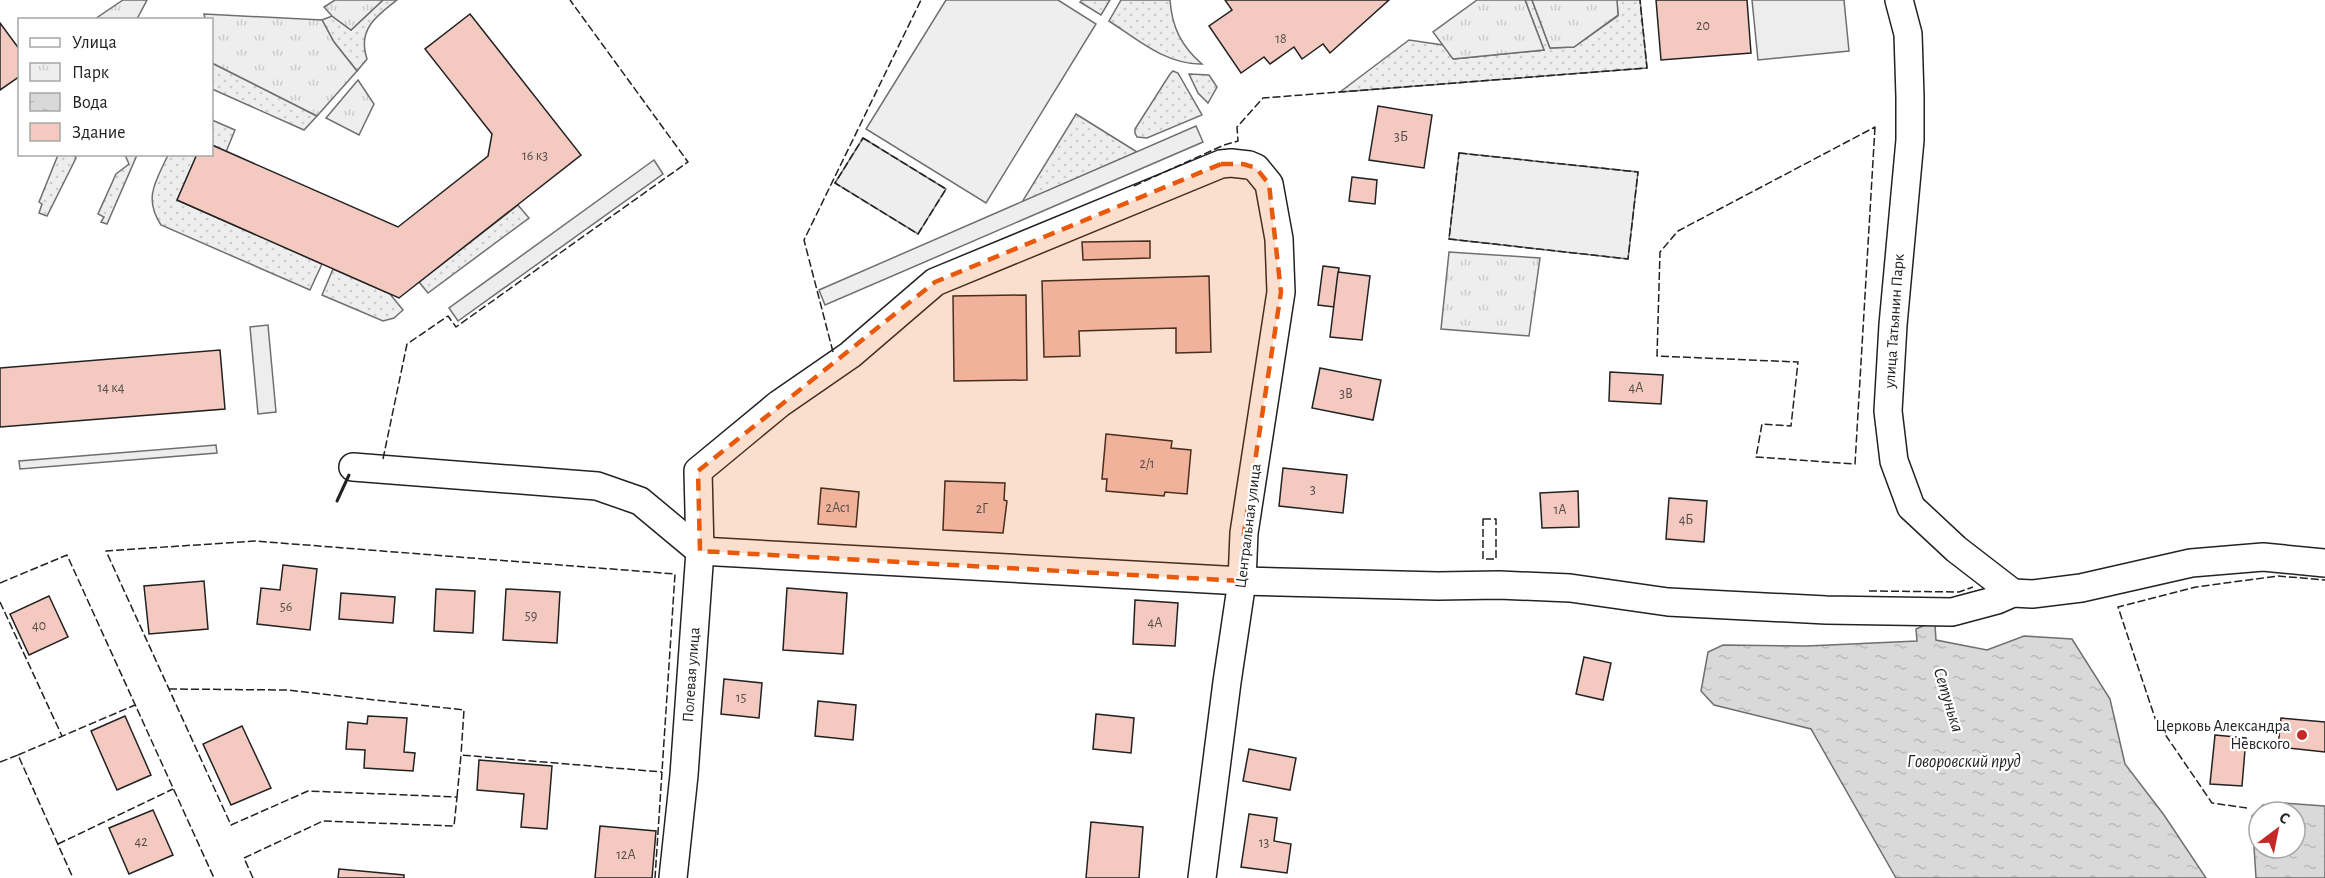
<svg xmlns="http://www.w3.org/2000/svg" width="2325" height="878" font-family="'Alegreya Sans',sans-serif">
<defs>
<pattern id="grass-dots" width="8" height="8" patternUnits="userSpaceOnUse" patternTransform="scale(1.5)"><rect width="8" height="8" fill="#eee"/><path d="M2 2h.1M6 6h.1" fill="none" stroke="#ccc" stroke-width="1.8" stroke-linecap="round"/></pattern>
<pattern id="park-tufts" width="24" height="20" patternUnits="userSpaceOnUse" patternTransform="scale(1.5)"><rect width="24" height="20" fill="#eee"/><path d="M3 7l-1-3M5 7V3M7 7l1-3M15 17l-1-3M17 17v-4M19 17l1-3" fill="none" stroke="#ccc"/></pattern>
<pattern id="water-ripples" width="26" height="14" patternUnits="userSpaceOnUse" patternTransform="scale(1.5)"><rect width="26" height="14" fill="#d9d9d9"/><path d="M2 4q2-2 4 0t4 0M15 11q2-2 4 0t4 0" fill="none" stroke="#bababa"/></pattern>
</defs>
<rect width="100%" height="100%" fill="#fff"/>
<!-- grass -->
<g fill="url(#grass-dots)" stroke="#6f6f6f" stroke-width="1.5">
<path d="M383,0H397C376,16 357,30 367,59L357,71L334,42L322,20L332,16L351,30Z"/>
<polygon points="1082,0 1110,0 1101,15 1080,2"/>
<path d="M1121,0H1170C1172,27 1181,46 1202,64C1166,65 1137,39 1109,21Z"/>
<polygon points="1525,0 1532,0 1550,48 1574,47 1618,16 1617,0 1640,0 1647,68 1340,92 1409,40 1443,45 1454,59 1544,50"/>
<polygon points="212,63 317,116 304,130 212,89"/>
<polygon points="1173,71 1178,73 1202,115 1147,138 1137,137 1135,133 1135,129 1170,74"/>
<polygon points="1189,74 1209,75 1217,87 1208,103 1198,93"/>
<polygon points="1076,114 1137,152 1022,202"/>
<polygon points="212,120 235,130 226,152 212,145"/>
<polygon points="58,155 74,155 76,158 47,216 39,213 42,204 39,202"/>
<polygon points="125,155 137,155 107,224 101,222 104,217 98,214 116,174 129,164"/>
<path d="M168,155H197L177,200L322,264L310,290L161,225C143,198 156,181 168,155Z"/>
<polygon points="518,205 529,218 428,293 419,282"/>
<polygon points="333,269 390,294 403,310 394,318 383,321 322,295"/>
</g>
<!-- park -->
<g fill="url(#park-tufts)" stroke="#6f6f6f" stroke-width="1.5">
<polygon points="123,0 147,0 137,19 95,19"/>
<polygon points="335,0 383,0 351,30 332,16 324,7"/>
<polygon points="1477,0 1525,0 1544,50 1453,59 1433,32"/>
<polygon points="1532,0 1617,0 1618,15 1574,47 1550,48"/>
<polygon points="204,14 322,20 334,42 357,71 317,116 212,63 212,20 205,19"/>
<polygon points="358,80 374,104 359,135 326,118"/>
<polygon points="1449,252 1540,258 1529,336 1441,329"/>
</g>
<!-- pitch -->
<g fill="#eee" stroke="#6f6f6f" stroke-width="1.5">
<polygon points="946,0 1058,0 1096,24 986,203 866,129"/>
<polygon points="1196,126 1203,142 825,305 819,290"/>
<polygon points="863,138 946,189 918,234 835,183"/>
<polygon points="1459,153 1638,172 1628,259 1449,239"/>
</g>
<!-- parking -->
<g fill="#ededed" stroke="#6f6f6f" stroke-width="1.5">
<polygon points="1752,0 1844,0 1849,51 1758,60"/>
<polygon points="654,160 663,174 458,321 449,308"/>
<polygon points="268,325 276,412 258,414 250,327"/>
<polygon points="216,445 217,453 20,469 19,461"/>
</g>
<!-- water -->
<g fill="url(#water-ripples)" stroke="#6f6f6f" stroke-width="1.5" fill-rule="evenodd">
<polygon points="1925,625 1935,625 1936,640 1987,650 2024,636 2072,639 2110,699 2125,764 2164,815 2206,878 1896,878 1811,729 1714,705 1701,691 1708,652 1723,645 1807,646 1917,641 1916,629"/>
<path d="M2284,803L2325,806V878H2256L2252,816L2263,805ZM2259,812H2295V848H2259Z"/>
</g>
<!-- building -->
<g fill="#f3c9c0" stroke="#222" stroke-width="1.5">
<polygon points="1225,0 1389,0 1330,53 1323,44 1302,59 1294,47 1270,64 1264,57 1241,73 1209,26 1232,10"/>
<polygon points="1656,0 1747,0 1751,53 1661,60"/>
<polygon points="470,14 581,155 399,298 177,200 197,154 212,154 212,145 398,227 488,156 492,134 425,49"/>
<polygon points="0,23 20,50 20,76 0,90"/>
<polygon points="1378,106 1432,115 1424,168 1369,160"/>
<polygon points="1352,177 1377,180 1375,204 1349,201"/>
<polygon points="1150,241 1150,258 1083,260 1082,242"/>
<polygon points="1323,266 1339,268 1334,307 1318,305"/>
<polygon points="1338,272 1370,276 1362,340 1330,337"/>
<polygon points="1209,276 1211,352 1176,353 1176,328 1079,331 1080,356 1044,357 1042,281"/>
<polygon points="1026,295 1027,380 954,381 953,296"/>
<polygon points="220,350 225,409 0,427 0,368"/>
<polygon points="1320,368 1381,380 1373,420 1312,408"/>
<polygon points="1610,372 1663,375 1661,404 1609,401"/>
<polygon points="1106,434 1172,441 1171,448 1191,450 1187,494 1165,492 1164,496 1106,491 1107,479 1102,479"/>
<polygon points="1283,468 1347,475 1343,513 1279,506"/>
<polygon points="945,481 1005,483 1004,500 1007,501 1003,533 943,530"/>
<polygon points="821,488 859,492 856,527 818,524"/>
<polygon points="1578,491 1579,527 1542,528 1540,493"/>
<polygon points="1669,498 1707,501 1704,542 1666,539"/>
<polygon points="283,565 317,569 310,630 257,624 261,588 280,590"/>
<polygon points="204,581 208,629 149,634 144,586"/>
<polygon points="787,588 847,593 843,654 783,650"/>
<polygon points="436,589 475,591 473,633 434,631"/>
<polygon points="506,589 560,592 557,643 503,640"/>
<polygon points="341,593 395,597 393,623 339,619"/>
<polygon points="49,596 68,637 29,655 10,614"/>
<polygon points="1135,600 1178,603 1175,646 1133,644"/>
<polygon points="1584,657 1611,663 1603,700 1576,694"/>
<polygon points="724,679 762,683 759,718 721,714"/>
<polygon points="818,701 856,705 853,740 815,736"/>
<polygon points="1096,714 1134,718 1131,753 1093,749"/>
<polygon points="125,716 151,775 117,790 91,731"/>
<polygon points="368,716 407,718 404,752 415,753 413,771 364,768 365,750 346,749 348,722 367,724"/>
<polygon points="2281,718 2325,722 2325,752 2278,747"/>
<polygon points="242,726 271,788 231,805 203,744"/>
<polygon points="2215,735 2246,738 2242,786 2210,784"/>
<polygon points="1249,749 1296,758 1290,790 1243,781"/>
<polygon points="479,760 552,766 547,829 521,827 524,794 477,790"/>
<polygon points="153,810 173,855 129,874 109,828"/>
<polygon points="1249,814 1277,818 1274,841 1291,844 1287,873 1241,867"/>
<polygon points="1091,822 1143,827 1139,878 1086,878"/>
<polygon points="600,826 656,831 652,878 595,878"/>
<polygon points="339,869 404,875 404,878 338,878"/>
</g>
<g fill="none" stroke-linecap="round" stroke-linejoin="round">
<defs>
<g id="minor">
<polyline points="1899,0 1908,34 1910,97 1910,140 1893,325 1888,411 1894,461 1911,507 1956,549 2013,593"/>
<polyline points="353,467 597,486 640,501 700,551 1242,581 1438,586 1499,585 1570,588 1668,602 1826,610 1952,612 1997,600 2013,593 2032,594 2081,588 2191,563 2263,557 2325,563"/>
<path id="s1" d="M673,878L684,775L700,551L698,471L779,404L850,355L935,282L1221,164L1231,163L1249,165L1256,168L1269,184L1279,239L1281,292L1244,533L1242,581L1227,682L1202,878"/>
</g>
</defs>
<!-- minor casing -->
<use href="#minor" stroke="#222" stroke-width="30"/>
<!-- minor -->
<use href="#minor" stroke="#fff" stroke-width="27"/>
<!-- fence -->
<g stroke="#222" stroke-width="1.5" stroke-dasharray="8 3" stroke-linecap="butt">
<polygon points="1875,127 1855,464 1756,457 1762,424 1791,426 1798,362 1657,356 1660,252 1678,231"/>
<polygon points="863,138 946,189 918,234 835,183"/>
<polygon points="1459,153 1638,172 1628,259 1449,239"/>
<polyline points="1134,186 1224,145 1238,141 1237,127 1263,98 1647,68 1640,0"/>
<polyline points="833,352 804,240 921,0"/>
<polyline points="383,459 407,344 448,316 456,327 688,162 570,0"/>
<rect x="1483" y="519" width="13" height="40"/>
<polyline points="0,583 67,555 214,878"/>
<polyline points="1869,591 1959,592 1973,587"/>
<polyline points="0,602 62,736"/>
<polyline points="169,689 287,690 464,710 461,755"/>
<polyline points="18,755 135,705"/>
<polyline points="0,762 18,755 73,878"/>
<polyline points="457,797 461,755 662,772"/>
<polyline points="2247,808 2212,803 2156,721 2118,607 2196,587 2278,576 2325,580"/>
<polyline points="58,844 173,789"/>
<polyline points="253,878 244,858 323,821 454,826 457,797 308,791 231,825 106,551 255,541 675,574 655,878"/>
</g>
<!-- wall -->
<polyline stroke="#222" stroke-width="3" points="337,501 349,475"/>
</g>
<!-- marked area -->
<path fill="#e8590c" fill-opacity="0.2" stroke="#e8590c" stroke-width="4.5" stroke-dasharray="12 8" stroke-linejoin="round" d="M1221,164H1243L1256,168L1269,184L1281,292L1244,533L1242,581L700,551L698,471L935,282Z"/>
<!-- markers -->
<circle fill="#c62828" stroke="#fff" stroke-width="2" cx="2302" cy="735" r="6"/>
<g text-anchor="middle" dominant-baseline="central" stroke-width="4.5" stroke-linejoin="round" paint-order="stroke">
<!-- number labels -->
<g font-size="14" fill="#564c4a">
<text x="1703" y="26">20</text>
<text x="1281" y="39">18</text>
<text x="1401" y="137">3Б</text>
<text x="535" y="156">16 к3</text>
<text x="111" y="388">14 к4</text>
<text x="1636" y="388">4А</text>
<text x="1346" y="394">3В</text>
<text x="1147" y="464">2/1</text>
<text x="1313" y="490">3</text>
<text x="838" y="508">2Ас1</text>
<text x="982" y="509">2Г</text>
<text x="1560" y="510">1А</text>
<text x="1686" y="520">4Б</text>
<text x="286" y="607">56</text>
<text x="531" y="616">59</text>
<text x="1155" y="623">4А</text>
<text x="39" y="626">40</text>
<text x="741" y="698">15</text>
<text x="141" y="842">42</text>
<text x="1264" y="843">13</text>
<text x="626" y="855">12А</text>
</g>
<!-- street labels -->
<g font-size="16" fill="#222" stroke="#fff">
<text transform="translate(1894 321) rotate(-86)">улица Татьянин Парк</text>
<text transform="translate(1248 526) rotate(-83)">Центральная улица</text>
<text stroke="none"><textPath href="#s1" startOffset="204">Полевая улица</textPath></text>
</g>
<!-- poi labels -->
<g font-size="16" fill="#222" stroke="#fff" text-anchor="end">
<text x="2290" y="726">Церковь Александра<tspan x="2290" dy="18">Невского</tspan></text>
</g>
<!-- water labels -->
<g font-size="18" font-style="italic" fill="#222" stroke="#fff">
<text transform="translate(1948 700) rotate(73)">Сетунька</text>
<text x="1964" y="762">Говоровский пруд</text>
</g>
</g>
<!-- legend -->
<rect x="18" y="18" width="195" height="138" fill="#ffffff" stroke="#a7a7a7" stroke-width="1.5"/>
<rect x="30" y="38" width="30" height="9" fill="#ffffff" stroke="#a7a7a7" stroke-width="1.5"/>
<text x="72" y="48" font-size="18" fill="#222222">Улица</text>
<rect x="30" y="63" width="30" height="18" fill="url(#park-tufts)" stroke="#a7a7a7" stroke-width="1.5"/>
<text x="72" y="78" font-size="18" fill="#222222">Парк</text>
<rect x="30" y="93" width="30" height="18" fill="url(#water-ripples)" stroke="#a7a7a7" stroke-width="1.5"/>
<text x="72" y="108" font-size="18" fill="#222222">Вода</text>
<rect x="30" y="123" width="30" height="18" fill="#f3c9c0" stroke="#a7a7a7" stroke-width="1.5"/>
<text x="72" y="138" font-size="18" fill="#222222">Здание</text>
<!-- north arrow -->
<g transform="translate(2277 830) rotate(32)"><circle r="28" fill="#ffffff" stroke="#a7a7a7" stroke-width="1.5"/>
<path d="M0-4.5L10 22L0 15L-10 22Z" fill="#c62828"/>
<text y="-9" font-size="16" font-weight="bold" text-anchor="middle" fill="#222222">С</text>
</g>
</svg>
